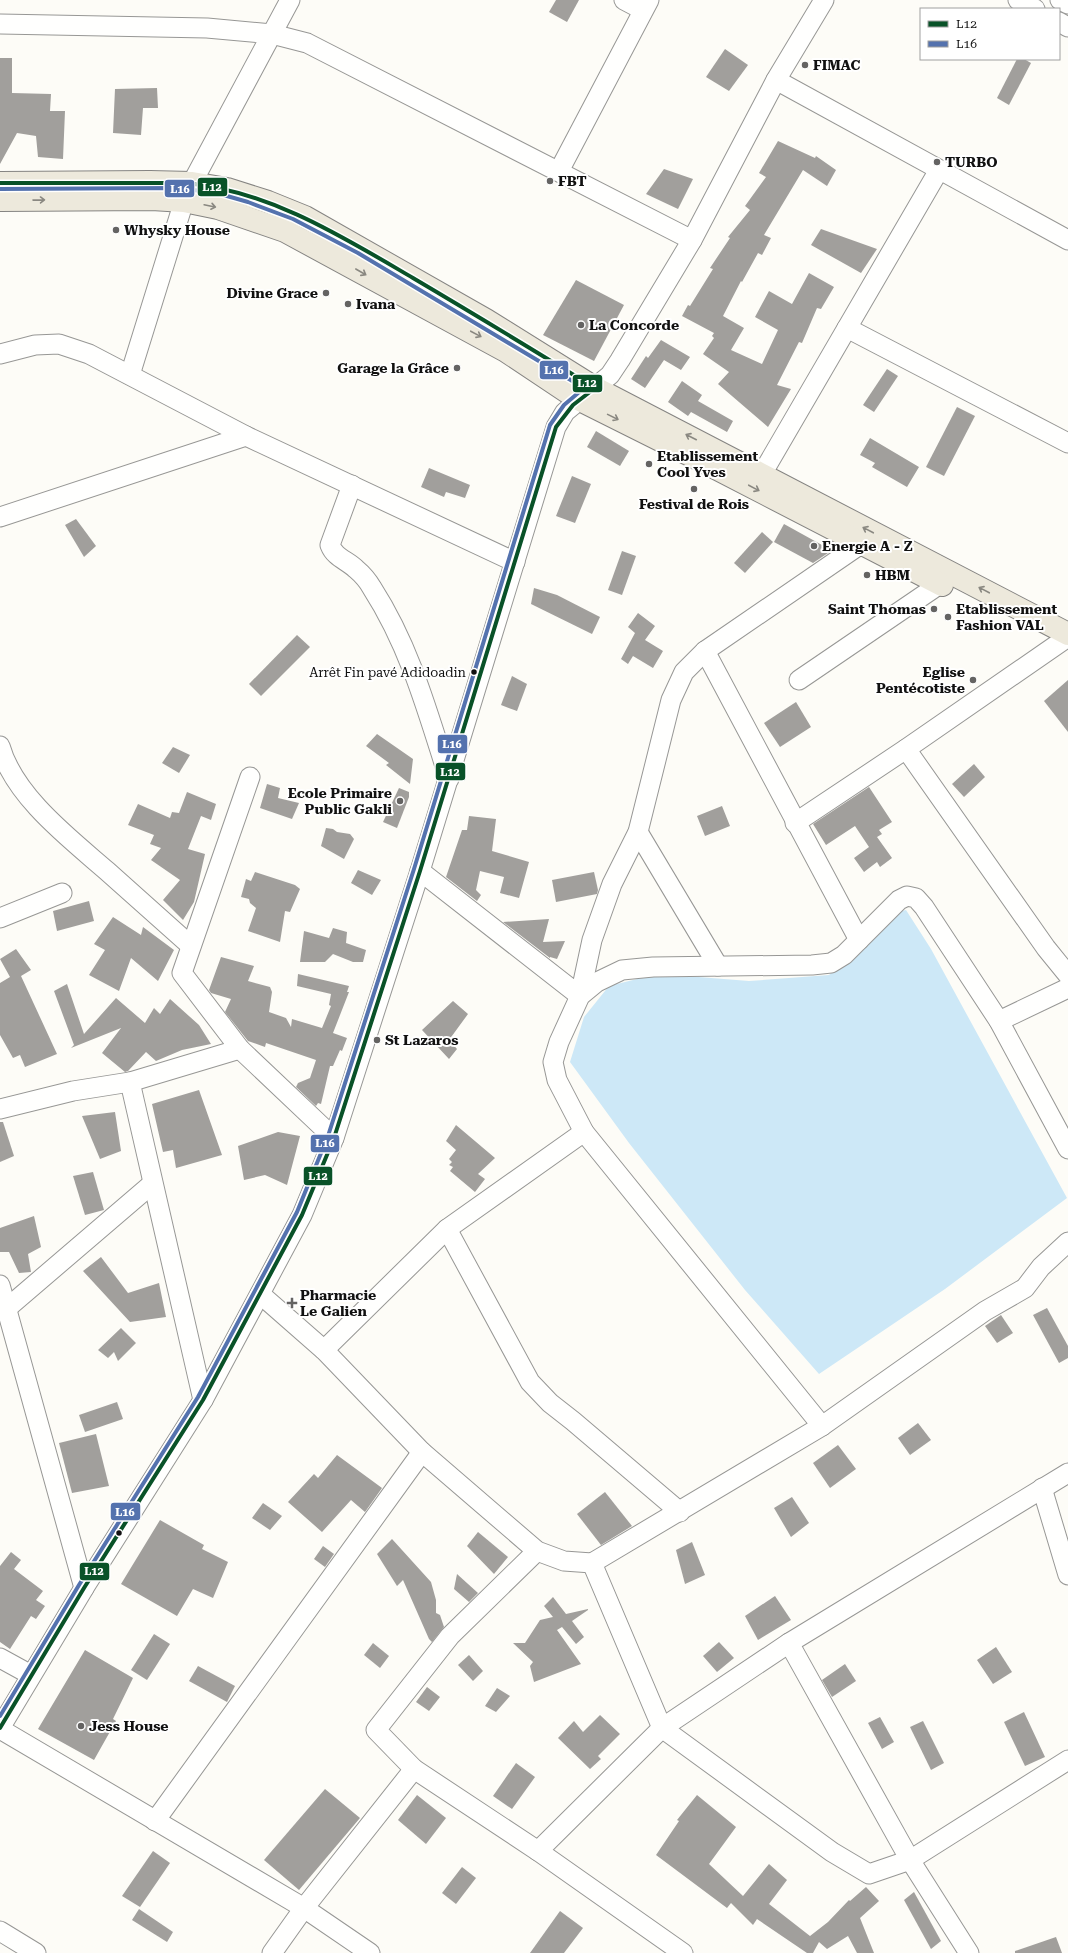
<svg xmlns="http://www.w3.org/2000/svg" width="1068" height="1953" font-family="'Roboto Serif',serif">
<rect width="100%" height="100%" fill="#fdfcf7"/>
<!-- water -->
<polygon fill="#cde8f7" points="906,910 931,949 1067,1198 945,1289 819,1374 745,1290 629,1143 570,1062 584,1017 609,986 645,977 686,976 749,981 829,975 893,913"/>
<!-- building -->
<g fill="#a19f9c">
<polygon points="556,0 579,0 567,22 549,12"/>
<polygon points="725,49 748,65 729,91 706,77"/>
<polygon points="0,58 12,58 12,93 51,94 50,111 65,111 63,159 38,157 36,136 17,133 0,164"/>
<polygon points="1017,59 1024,59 1031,63 1009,105 997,98"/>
<polygon points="157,88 158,108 143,108 141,135 113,133 115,89"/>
<polygon points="778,141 815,158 816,156 836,170 827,186 803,170 764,235 771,238 762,255 758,253 742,282 741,281 723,316 744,328 731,350 762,364 778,330 755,317 769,291 792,304 809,273 834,287 821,309 817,308 802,343 799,342 777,385 791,389 768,427 718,384 729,372 703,354 714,338 712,336 714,333 682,316 688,305 690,306 713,269 710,268 730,238 728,237 750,210 745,206 766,177 759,173"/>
<polygon points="664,169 693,179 678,209 646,194"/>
<polygon points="821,229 877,249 861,273 811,245"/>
<polygon points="576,280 624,305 594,361 543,335"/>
<polygon points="661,340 690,357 681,370 664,360 645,388 631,379 646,356 648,358"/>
<polygon points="887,369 898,376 874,412 863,405"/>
<polygon points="682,381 702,395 698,401 733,421 727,432 691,412 688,416 668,402"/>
<polygon points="957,407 975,416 944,476 926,467"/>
<polygon points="596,431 629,451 620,466 587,447"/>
<polygon points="870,438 919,467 907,487 872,467 875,463 860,455"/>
<polygon points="429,468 470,485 465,498 446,492 444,497 421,487"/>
<polygon points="572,476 591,484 575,523 556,516"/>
<polygon points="76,519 96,546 84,557 65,525"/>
<polygon points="784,524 831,550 831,551 813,563 774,542"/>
<polygon points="762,532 773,542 745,573 734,563"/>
<polygon points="622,551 636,556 622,595 608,590"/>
<polygon points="534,588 557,595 600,617 592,634 531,604"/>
<polygon points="638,613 655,626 645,640 663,651 653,668 633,656 628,664 621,659 635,633 628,627"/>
<polygon points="297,635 310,647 261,696 249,684"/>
<polygon points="512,676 527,684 517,711 501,705"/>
<polygon points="1068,680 1068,732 1044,701"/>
<polygon points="796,702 811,727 780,747 764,723"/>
<polygon points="377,734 413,759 410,784 386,765 389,763 366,746"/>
<polygon points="173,747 190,755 179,773 162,763"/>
<polygon points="974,764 985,777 964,797 952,784"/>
<polygon points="267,784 280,788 278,798 299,803 292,819 260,808"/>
<polygon points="869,787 892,822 879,830 882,834 877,837 892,858 880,867 877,862 864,872 854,858 869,847 855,826 826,845 813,824"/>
<polygon points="399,788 409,792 409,797 397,828 383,822"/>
<polygon points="187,792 216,804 211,820 201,816 188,849 205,854 194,902 183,920 163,900 180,880 151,860 161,848 150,844 154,835 128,825 138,804 170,818 172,812 179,813"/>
<polygon points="722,806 730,826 705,836 697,816"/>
<polygon points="469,816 496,819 492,851 529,862 519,898 500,893 504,877 480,871 476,890 481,895 477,901 446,877 462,830 467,830"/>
<polygon points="326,828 333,829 337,832 350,834 354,839 344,859 321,846"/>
<polygon points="358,870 381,880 372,895 351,883"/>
<polygon points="255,872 295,885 300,889 290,912 285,911 280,942 248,931 256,908 250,903 249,899 241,897 246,879 251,881"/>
<polygon points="594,872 598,890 597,894 556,902 552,880"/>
<polygon points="89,901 94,921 57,931 53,911"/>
<polygon points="113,917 141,935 143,927 174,950 158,981 131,958 119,991 89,975 105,950 94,944"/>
<polygon points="549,919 543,942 565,941 557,959 550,957 550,958 503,922"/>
<polygon points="333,928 347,932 346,943 366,950 363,962 353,962 333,954 325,962 300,962 304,931 329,938"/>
<polygon points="16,949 31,970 21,976 57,1054 25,1067 20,1055 13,1058 0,1035 0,983 10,977 0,959"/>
<polygon points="221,957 254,966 248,981 270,987 272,992 269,1012 286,1018 291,1027 292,1019 322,1028 331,1006 329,1005 331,994 297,986 298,974 349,986 347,992 349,992 333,1033 347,1038 342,1051 340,1050 333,1066 330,1066 321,1104 318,1103 316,1106 296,1087 298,1083 310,1078 316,1060 266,1043 265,1047 248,1041 225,1012 231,999 211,993 209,990"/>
<polygon points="67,984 84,1034 116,998 145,1023 154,1008 160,1014 170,999 199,1025 211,1044 182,1050 156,1061 146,1052 128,1071 125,1072 102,1053 121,1028 71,1048 74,1045 54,991"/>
<polygon points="453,1001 468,1014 449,1040 457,1049 449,1059 422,1030"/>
<polygon points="199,1090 222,1155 176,1168 173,1150 163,1152 152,1104"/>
<polygon points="115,1112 121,1151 100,1159 82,1116"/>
<polygon points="0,1122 3,1122 14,1156 0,1162"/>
<polygon points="456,1125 495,1158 478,1174 485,1179 475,1192 450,1171 453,1167 449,1165 452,1162 449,1159 456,1150 446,1141"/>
<polygon points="278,1132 300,1136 287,1185 265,1175 244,1180 238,1146"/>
<polygon points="93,1172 104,1210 85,1215 73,1176"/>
<polygon points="34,1216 41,1247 28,1254 31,1272 19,1273 9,1252 0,1252 0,1228"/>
<polygon points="101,1257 128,1293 159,1283 166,1317 130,1322 83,1271"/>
<polygon points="1047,1308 1068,1346 1068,1358 1059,1363 1033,1315"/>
<polygon points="1001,1315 1013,1333 997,1343 985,1326"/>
<polygon points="121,1328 136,1343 118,1361 114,1352 108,1358 98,1350"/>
<polygon points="117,1402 123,1419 85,1432 79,1415"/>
<polygon points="918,1423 931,1440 910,1455 898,1438"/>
<polygon points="96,1434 109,1486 72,1493 59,1443"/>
<polygon points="838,1445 856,1469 830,1488 813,1463"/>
<polygon points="337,1455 382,1488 365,1512 351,1500 322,1532 288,1502 314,1474 318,1478"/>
<polygon points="605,1492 632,1526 601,1545 577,1514"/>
<polygon points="792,1497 809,1523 791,1537 774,1508"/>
<polygon points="263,1503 282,1516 270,1530 252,1518"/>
<polygon points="160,1520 204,1545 202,1549 228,1562 213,1598 193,1589 177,1616 121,1584"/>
<polygon points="478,1532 508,1557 494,1574 467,1546"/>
<polygon points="392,1539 431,1582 436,1600 436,1613 440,1615 444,1627 432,1642 429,1639 403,1580 397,1586 377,1554"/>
<polygon points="692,1542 705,1575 685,1584 676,1550"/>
<polygon points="323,1546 334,1554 325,1567 314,1559"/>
<polygon points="11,1552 21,1560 14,1569 43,1591 36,1600 45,1606 36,1619 31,1616 10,1649 0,1642 0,1566"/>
<polygon points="457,1574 478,1593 469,1602 454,1589"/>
<polygon points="775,1596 791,1620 758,1640 745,1616"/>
<polygon points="553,1597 566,1614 588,1609 588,1610 572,1621 584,1637 576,1644 562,1627 557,1630 581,1664 534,1682 530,1666 533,1662 513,1643 525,1643 540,1620 553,1617 544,1606"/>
<polygon points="154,1634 170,1644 147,1680 131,1670"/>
<polygon points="719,1642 734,1658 717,1672 703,1656"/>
<polygon points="373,1643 389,1656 380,1668 364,1655"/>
<polygon points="996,1647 1012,1672 993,1684 977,1660"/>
<polygon points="85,1650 133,1678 113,1719 116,1721 94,1760 38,1729"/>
<polygon points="469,1655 483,1671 473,1681 458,1665"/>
<polygon points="845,1664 856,1681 832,1697 822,1680"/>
<polygon points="198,1666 235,1686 227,1702 189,1681"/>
<polygon points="427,1687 440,1697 429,1711 416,1702"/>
<polygon points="497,1688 510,1696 496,1712 485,1706"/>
<polygon points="1024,1712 1045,1757 1025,1766 1004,1722"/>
<polygon points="600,1715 620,1734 598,1756 601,1759 590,1769 558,1738 574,1721 583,1732"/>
<polygon points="880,1717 894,1742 882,1749 868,1723"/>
<polygon points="923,1721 944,1763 931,1770 910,1727"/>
<polygon points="516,1763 535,1777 512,1809 493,1796"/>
<polygon points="325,1789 360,1818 299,1890 264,1860"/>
<polygon points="417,1795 446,1818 426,1844 398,1820"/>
<polygon points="697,1795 736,1827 709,1864 743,1896 769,1864 787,1880 769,1904 810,1936 828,1922 849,1900 850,1901 866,1887 879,1901 860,1918 874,1953 857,1953 848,1936 827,1949 819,1942 813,1953 807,1953 757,1919 753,1925 731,1903 727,1908 656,1855 679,1821 677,1820"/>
<polygon points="153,1851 170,1863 140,1907 122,1896"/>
<polygon points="462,1867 476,1878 456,1904 442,1893"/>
<polygon points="914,1892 941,1941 931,1949 904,1900"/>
<polygon points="139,1909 173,1932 167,1942 132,1920"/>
<polygon points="560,1911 583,1928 564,1953 530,1953"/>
<polygon points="1056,1937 1062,1953 1015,1953 1015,1951"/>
</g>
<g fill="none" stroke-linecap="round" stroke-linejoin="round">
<defs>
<g id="minor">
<polyline points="624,0 643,10"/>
<polyline points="1018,0 1035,9"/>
<polyline points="1060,0 1068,4"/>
<polyline points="1059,22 1068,27"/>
<polyline points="0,24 207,28 272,34 307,43 692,240"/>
<polyline points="776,80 1068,240"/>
<polyline points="559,171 649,0"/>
<polyline points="192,183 290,0"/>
<polyline points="847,328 1068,443"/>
<polyline points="0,354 35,345 59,344 89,354 246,436 515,562"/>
<polyline points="130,375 184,201"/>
<polyline points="762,474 939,170"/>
<path d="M352,485L330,545C335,558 347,560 356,569C362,574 368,581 372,588C410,647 428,713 449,779"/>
<polyline points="0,517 246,436"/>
<polyline points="705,651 859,940"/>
<polyline points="799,680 940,584"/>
<path d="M0,746C14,796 69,838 107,871C135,896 163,921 191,946"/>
<polyline points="906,749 1046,948 1068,975"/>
<polyline points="250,777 182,973 240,1049 334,1138"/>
<polyline points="795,823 906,749 1068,637"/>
<polyline points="638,832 718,966"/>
<polyline points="420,871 580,996 592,940 612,884 638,832 671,700 684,672 705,651 861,544"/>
<polyline points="0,918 62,893"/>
<polyline points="999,1021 1068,988"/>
<polyline points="130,1082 203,1400"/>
<polyline points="0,1109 73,1091 130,1082 240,1049"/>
<polyline points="447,1229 530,1382 550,1403 573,1421 680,1512"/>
<polyline points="0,1285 84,1588"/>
<polyline points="260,1294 324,1350 422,1452 537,1551 564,1561 592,1563 822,1426 985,1311 1025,1288 1041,1267 1068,1242"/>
<polyline points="6,1309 152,1184"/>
<polyline points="324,1350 447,1229 584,1132"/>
<polyline points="822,1426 584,1132 557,1080 553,1062 559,1042 580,996 597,982 622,970 653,967 812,965 831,963 844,955 899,900 907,896 916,898 924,907 999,1021 1068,1149"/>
<polyline points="1042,1488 1068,1575"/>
<polyline points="537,1551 450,1636 376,1730 414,1769 538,1851 683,1953"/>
<polyline points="592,1563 662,1728 832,1852 869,1874 910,1860 1068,1760"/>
<polyline points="789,1643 910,1860 969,1953"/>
<polyline points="0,1658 31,1675"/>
<polyline points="0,1728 84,1588 203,1400 302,1215 334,1138 420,871 556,427 565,412 610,375 620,360 692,240 776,80 824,0"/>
<polyline points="0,1729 304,1908 370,1953"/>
<polyline points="155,1821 422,1452"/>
<polyline points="538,1851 662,1728 789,1643 1068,1473"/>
<polyline points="0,1931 36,1953"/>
<polyline points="272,1953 304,1908 414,1769"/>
</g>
<g id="major">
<polyline points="0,183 150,182 192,183 227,189 268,202 305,217 486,320 595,388 1068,634"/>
<polyline points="0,200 152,199 184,201 218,208 285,231 506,351 578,399 696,458 942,585"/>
</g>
</defs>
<!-- minor casing -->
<use href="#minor" stroke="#979795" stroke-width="21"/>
<!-- major casing -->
<use href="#major" stroke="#858482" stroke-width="24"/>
<!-- minor -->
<use href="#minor" stroke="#fffffe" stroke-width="19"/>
<!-- major -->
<use href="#major" stroke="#ede9dc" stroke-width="22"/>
<defs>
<path id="bus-1" d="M0,183H186C270,191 343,237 413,278C474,314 535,351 595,388L573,405L556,427L420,871L334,1138L302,1215L203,1400L84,1588L0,1728"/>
<polyline id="bus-2" points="0,1716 79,1585 198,1397 297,1212 328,1136 414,869 550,425 564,405 584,388 358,253 293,219 248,202 213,192 172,188 0,189"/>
</defs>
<!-- bus-1 casing -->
<use href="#bus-1" stroke="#fff" stroke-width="7"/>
<!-- bus-2 casing -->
<use href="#bus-2" stroke="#fff" stroke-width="7"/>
<!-- bus-1 -->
<use href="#bus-1" stroke="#095228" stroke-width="4"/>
<!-- bus-2 -->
<use href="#bus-2" stroke="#5472ae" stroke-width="4"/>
</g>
<!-- one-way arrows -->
<defs><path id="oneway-shaft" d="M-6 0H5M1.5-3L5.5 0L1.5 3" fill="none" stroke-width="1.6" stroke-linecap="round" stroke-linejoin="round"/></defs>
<g stroke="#8a8881">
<use href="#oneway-shaft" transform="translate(39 200) rotate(-1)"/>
<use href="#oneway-shaft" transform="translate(210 206) rotate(12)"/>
<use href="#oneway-shaft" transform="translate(361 272) rotate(30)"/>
<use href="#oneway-shaft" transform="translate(476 334) rotate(28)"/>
<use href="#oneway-shaft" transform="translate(613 417) rotate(26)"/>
<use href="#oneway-shaft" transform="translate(691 437) rotate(-153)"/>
<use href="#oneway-shaft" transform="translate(754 488) rotate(28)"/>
<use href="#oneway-shaft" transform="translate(868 530) rotate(-152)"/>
<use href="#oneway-shaft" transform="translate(984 590) rotate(-152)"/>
</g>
<!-- markers -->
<g fill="#646362" stroke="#fff" stroke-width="1.5">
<circle cx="805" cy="65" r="4"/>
<circle cx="937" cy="162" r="4"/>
<circle cx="550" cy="181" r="4"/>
<circle cx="116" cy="230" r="4"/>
<circle cx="326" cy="293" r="4"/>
<circle cx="348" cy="304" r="4"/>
<circle cx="581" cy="325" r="4"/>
<circle cx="457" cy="368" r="4"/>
<circle cx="649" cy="464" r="4"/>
<circle cx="694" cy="489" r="4"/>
<circle cx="814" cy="546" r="4"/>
<circle cx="867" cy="575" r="4"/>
<circle cx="934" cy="609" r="4"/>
<circle cx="948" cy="617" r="4"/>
<circle cx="973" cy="680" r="4"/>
<circle cx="400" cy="801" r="4"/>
<circle cx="377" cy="1040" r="4"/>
<path d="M290 1297h4v4h4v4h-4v4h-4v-4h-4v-4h4z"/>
<circle cx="81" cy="1726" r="4"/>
</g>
<g fill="#111" stroke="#fff" stroke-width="1.5">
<circle cx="474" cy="672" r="3.5"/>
<circle cx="119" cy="1533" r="3.5"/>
</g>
<g text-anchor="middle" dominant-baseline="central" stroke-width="4" stroke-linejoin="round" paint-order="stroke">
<!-- bus labels -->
<g font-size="13" fill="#111" stroke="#fff" text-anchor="end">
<text x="466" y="672">Arrêt Fin pavé Adidoadin</text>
</g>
<!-- poi labels -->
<g font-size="14" font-weight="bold" fill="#111" stroke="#fff" text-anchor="start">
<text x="813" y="65">FIMAC</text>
<text x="945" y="162">TURBO</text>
<text x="558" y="181">FBT</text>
<text x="124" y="230">Whysky House</text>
<text x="318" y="293" text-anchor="end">Divine Grace</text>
<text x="356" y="304">Ivana</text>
<text x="589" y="325">La Concorde</text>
<text x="449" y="368" text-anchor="end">Garage la Grâce</text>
<text x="657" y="456">Etablissement<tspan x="657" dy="16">Cool Yves</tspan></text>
<text x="694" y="504" text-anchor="middle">Festival de Rois</text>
<text x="822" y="546">Energie A - Z</text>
<text x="875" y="575">HBM</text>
<text x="926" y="609" text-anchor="end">Saint Thomas</text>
<text x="956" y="609">Etablissement<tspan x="956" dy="16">Fashion VAL</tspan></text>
<text x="965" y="672" text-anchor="end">Eglise<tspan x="965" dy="16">Pentécotiste</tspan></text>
<text x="392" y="793" text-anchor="end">Ecole Primaire<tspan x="392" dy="16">Public Gakli</tspan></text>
<text x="385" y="1040">St Lazaros</text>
<text x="300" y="1295">Pharmacie<tspan x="300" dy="16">Le Galien</tspan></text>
<text x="89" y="1726">Jess House</text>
</g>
</g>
<g stroke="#fff" stroke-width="1.5">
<rect x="197" y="177" width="31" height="20" rx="4" fill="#095228"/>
<rect x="164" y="179" width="31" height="19" rx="4" fill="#5472ae"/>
<rect x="539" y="360" width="30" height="20" rx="4" fill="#5472ae"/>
<rect x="572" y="374" width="31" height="19" rx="4" fill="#095228"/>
<rect x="437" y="734" width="31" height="20" rx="4" fill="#5472ae"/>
<rect x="435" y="762" width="31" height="19" rx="4" fill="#095228"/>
<rect x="310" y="1134" width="30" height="19" rx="4" fill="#5472ae"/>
<rect x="303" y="1166" width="30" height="20" rx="4" fill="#095228"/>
<rect x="110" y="1502" width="31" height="19" rx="4" fill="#5472ae"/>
<rect x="79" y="1562" width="31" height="19" rx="4" fill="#095228"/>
</g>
<g font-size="11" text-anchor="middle" font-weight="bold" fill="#fff">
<text x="212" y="191">L12</text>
<text x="180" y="193">L16</text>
<text x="554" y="374">L16</text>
<text x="587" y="387">L12</text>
<text x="452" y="748">L16</text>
<text x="450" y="776">L12</text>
<text x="325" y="1147">L16</text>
<text x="318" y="1180">L12</text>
<text x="125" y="1516">L16</text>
<text x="94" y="1575">L12</text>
</g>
<!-- legend -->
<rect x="920" y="8" width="140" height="52" fill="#ffffff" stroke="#a0a0a0"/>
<rect x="928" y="21" width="20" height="6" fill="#095228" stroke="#a0a0a0"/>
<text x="956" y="28" font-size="12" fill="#111111">L12</text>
<rect x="928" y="41" width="20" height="6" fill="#5472ae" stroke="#a0a0a0"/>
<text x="956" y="48" font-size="12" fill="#111111">L16</text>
</svg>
